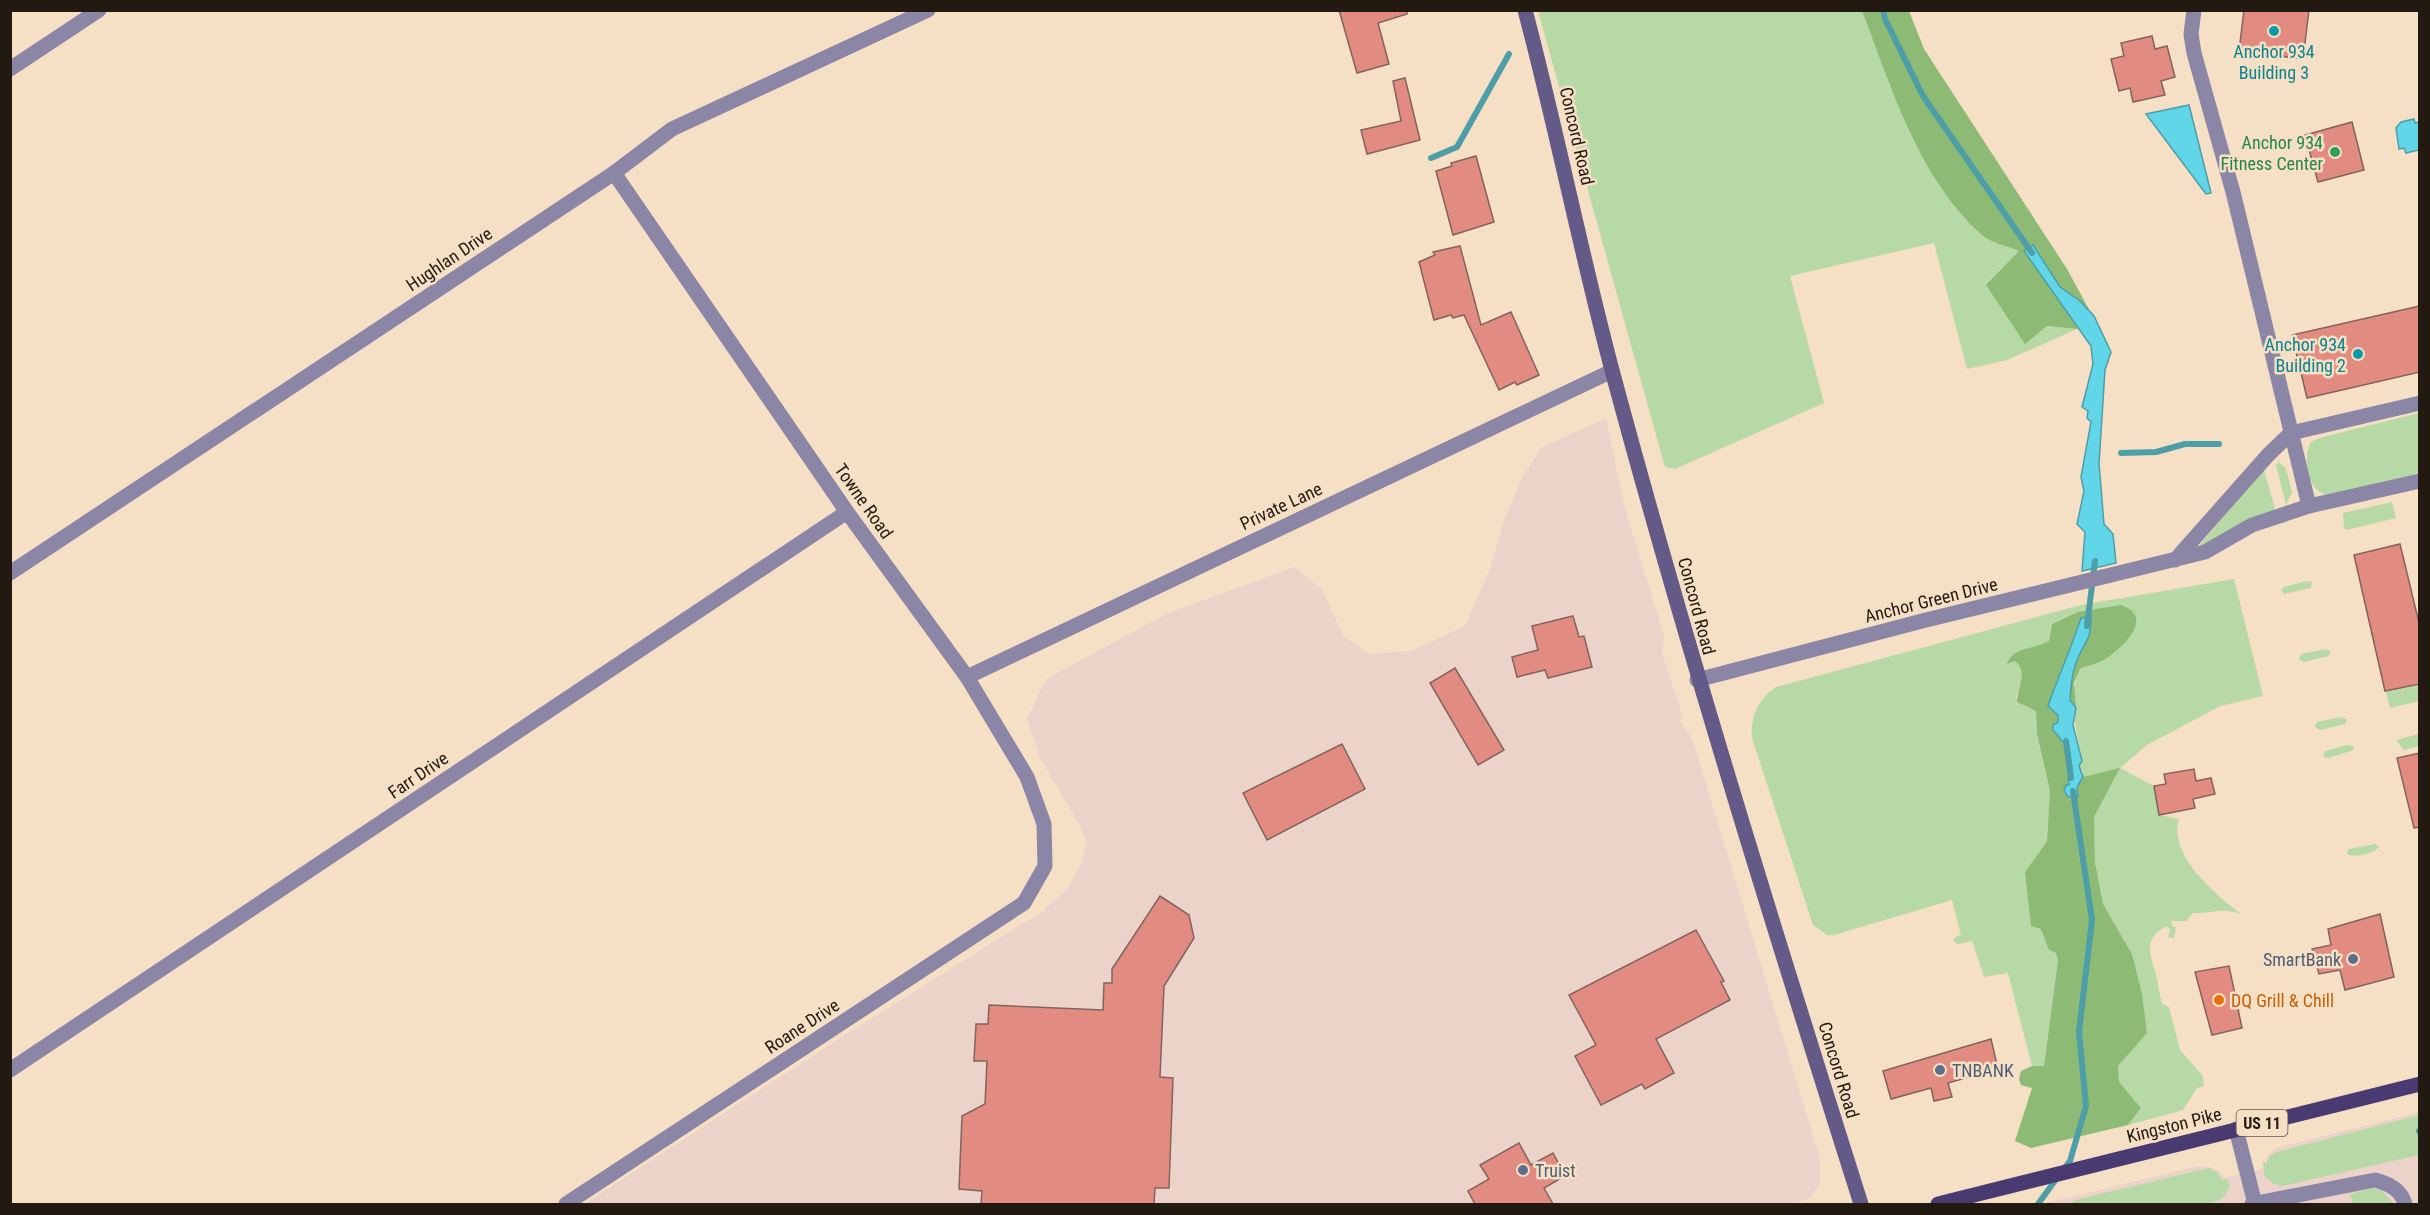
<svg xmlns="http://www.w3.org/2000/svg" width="2430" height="1215" font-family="'Roboto Condensed',sans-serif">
<rect width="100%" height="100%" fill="#f5dfc5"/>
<!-- commercial -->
<g fill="#ebd3ca">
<polygon points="1606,418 1624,505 1664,636 1662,653 1682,714 1680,721 1692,738 1820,1159 1820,1183 1810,1198 1791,1204 584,1204 856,1028 1043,911 1067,889 1080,867 1087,843 1078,822 1041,760 1027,719 1046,679 1168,613 1295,567 1322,590 1343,635 1369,654 1411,651 1465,626 1491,566 1504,520 1523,476 1541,448"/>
<polygon points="2419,1112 2419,1204 2041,1204 2199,1166 2214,1168 2221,1173 2224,1178 2266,1168 2267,1156 2275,1148"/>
</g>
<!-- green -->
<g fill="#b7d9a5">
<polygon points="1538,11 1862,11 1900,108 1983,236 2020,251 2025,343 2046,326 2077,329 2007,360 1967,369 1934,243 1790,276 1824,403 1675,469 1665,467"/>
<path d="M2419,413V474L2327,495C2307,491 2302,457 2311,442L2319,438Z"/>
<polygon points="2279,462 2286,469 2292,492 2286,505 2276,465"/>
<polygon points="2264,470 2275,509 2198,547 2259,474"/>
<polygon points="2392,502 2396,518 2346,530 2344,528 2343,513"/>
<path d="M2234,579L2263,696L2220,706L2147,745L2120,768L2154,786L2159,815L2179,819C2168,856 2215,894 2241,914C2219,907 2214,914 2193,913L2186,921H2171L2172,926L2176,927L2174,938L2168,937L2170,930L2167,926C2144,937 2149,952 2155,971C2158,982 2159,993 2162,1004L2169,1007L2180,1050L2202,1075L2204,1086L2197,1088L2183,1110L2128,1125L2141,1108L2119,1082L2118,1066L2147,1032L2132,954L2103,904L2095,862L2094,817L2119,769L2083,777L2079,766L2082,761C2077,731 2067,697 2080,669L2105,659L2078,612L2052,624L2049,641L2039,647L2018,651L2008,664L2015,661C2028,670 2020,685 2016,698L2024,706L2036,710L2037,734L2050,791L2047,841L2025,872L2049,950L2056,953L2058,960L2044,1066H2032L2008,973L1984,977L1972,941L1958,944L1953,941L1955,937L1961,935L1952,900L1834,935H1827L1813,925L1752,738C1751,715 1758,700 1776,687L2081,605Z"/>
<polygon points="2306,581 2312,582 2311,588 2284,594 2281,590 2284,587"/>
<polygon points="2326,649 2331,652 2328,656 2304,662 2299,659 2301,654"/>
<polygon points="2419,685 2419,701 2390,708 2386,692"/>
<polygon points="2342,717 2347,720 2345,724 2320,730 2315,727 2317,722"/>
<polygon points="2419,734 2419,746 2404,750 2396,740"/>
<polygon points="2347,745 2353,746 2354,750 2328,758 2323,757 2325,751"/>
<path d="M2376,844L2379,847C2373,854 2355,858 2347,854L2349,849Z"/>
<polygon points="2419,1115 2419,1155 2283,1186 2274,1184 2264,1175 2263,1162 2267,1163 2269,1157 2276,1152"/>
<path d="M2209,1168L2218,1173L2222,1180L2226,1179L2230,1185C2226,1199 2218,1201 2206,1204H2070L2075,1200Z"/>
<polygon points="2373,1188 2381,1190 2394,1204 2353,1204 2350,1194"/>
</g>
<!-- forest -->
<g fill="#8dba74">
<path d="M1862,11H1909L1924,49L2067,269L2092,315L2077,329L2047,326L2025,344L1986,285L2019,251C2008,246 1991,243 1982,235C1918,178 1892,88 1862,11Z"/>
<path d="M2121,605C2155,617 2124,646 2107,658C2100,663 2089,665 2080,669L2074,683L2076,708L2070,700C2071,686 2072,671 2078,658C2086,638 2090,644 2091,619L2081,618C2071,649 2058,676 2048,706L2058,715L2062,743L2069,748L2072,768L2068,779L2077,787L2083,777L2120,768L2094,817L2095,862L2103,904L2132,954L2142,994L2147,1033L2118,1066L2119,1082L2141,1108L2128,1125L2031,1148L2015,1141L2032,1088L2021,1085L2019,1079L2021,1071L2032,1066H2044L2058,960L2056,953L2049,950L2041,929L2031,926L2025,872L2047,841L2050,791L2037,734L2036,711L2017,702C2017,688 2029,671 2015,661L2007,664C2013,646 2034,650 2049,641L2052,624L2078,612Z"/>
</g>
<!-- water -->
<g fill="#61d6e9" stroke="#4e9ea8" stroke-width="1.5">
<polygon points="2189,105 2211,193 2206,194 2146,114"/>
<polygon points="2414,119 2415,123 2419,122 2419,150 2406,153 2404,148 2399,149 2396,128 2401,122"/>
<polygon points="2033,245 2060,287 2080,301 2094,316 2111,352 2105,370 2099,463 2104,524 2113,534 2116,563 2082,571 2085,532 2077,524 2084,491 2081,477 2091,422 2087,418 2088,411 2082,407 2093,364 2091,346 2024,251"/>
<path d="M2081,618H2091C2090,644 2086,638 2078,658C2072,671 2071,686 2070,700L2076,708L2073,725L2082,761L2079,766L2083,777L2077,787L2078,797H2068L2064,790L2066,785H2069L2068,779L2072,768L2069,748C2061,743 2060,736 2053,730V725L2058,722V715L2048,706C2058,677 2071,649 2081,618Z"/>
</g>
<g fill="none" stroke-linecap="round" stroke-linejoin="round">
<!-- stream -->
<g stroke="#4e9ea8" stroke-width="6">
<polyline points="1883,10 1885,19 1923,96 2032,253"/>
<polyline points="1431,158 1457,147 1509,54"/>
<polyline points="2121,453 2156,452 2185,444 2219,444"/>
<polyline points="2087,626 2095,561"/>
<polyline points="2066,741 2071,778"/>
<polyline points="2419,1131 2420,1133"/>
<polyline points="2063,1170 2070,1161 2086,1106 2079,1032 2092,920 2073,791"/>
<polyline points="2038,1204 2057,1178"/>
</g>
</g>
<!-- building -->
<g fill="#e28c81" stroke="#83635e" stroke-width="1.5">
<polygon points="1339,10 1407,10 1407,14 1378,23 1389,64 1357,73"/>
<polygon points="2244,10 2309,10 2303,59 2239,51"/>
<polygon points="2152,36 2155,49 2167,46 2175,77 2161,81 2165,95 2133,102 2130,88 2119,91 2111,59 2124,56 2121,43"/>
<polygon points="1405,78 1420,140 1367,154 1361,130 1401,121 1393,81"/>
<polygon points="2352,122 2364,170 2318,182 2305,135"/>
<polygon points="1476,156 1494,222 1453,235 1436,171 1452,166 1451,163"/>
<polygon points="1460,246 1481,325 1511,312 1539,375 1517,385 1515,382 1499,390 1464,315 1453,318 1451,315 1434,320 1419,262 1435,255 1433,252"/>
<polygon points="2420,306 2420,372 2307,398 2292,335"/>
<polygon points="2400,544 2420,627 2420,684 2385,691 2354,555"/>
<polygon points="1573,616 1579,637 1584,636 1592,667 1548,678 1545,670 1517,677 1512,657 1538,650 1532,626"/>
<polygon points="1455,668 1504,750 1478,765 1430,683"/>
<polygon points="1342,744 1365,789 1267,840 1243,793"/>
<polygon points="2420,753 2420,827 2414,828 2397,758"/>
<polygon points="2194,769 2196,781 2211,778 2215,794 2193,799 2195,808 2159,815 2154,786 2166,784 2164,774"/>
<polygon points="1160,896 1189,915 1194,938 1164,986 1160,1077 1173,1078 1169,1188 1155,1188 1154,1204 981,1204 982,1191 959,1189 962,1116 985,1104 987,1061 974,1061 976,1024 988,1024 989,1005 1103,1010 1104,983 1112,983 1112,969"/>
<polygon points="2380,914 2394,977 2345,990 2340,970 2319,974 2312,949 2331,945 2328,929"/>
<polygon points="1696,930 1724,981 1721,982 1730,1000 1656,1039 1674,1073 1645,1089 1642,1084 1601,1105 1575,1056 1596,1045 1569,995"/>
<polygon points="2229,966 2242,1028 2212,1035 2195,972"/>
<polygon points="1991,1039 1998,1069 1948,1083 1952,1097 1934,1101 1931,1088 1891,1099 1883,1071"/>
<polygon points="1519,1143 1531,1165 1553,1153 1565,1176 1544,1188 1553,1204 1475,1204 1468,1191 1489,1179 1480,1165"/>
</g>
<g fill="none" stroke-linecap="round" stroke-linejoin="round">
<!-- street -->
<g stroke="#8c86a6" stroke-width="15">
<polyline points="2194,10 2191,34 2194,53 2233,192 2309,506"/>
<polyline points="10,69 99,10"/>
<polyline points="2175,560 2268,455 2291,433 2420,403"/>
<polyline points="10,573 614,173 672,129 928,10"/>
<polyline points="967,677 1612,371"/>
<polyline points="1697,680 1926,620 2205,552 2252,525 2309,506 2420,481"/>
<polyline points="10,1070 847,512"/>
<polyline points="2236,1129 2255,1204"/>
<polyline points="566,1204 1024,903 1045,866 1044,824 1027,777 967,677 847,512 614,173"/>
<path d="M2252,1204L2375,1180C2390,1184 2401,1190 2405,1204"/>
</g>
<!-- secondary -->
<path stroke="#645a88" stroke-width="15" d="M1525,10C1557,131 1581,254 1613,374C1688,653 1774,929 1861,1204"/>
<!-- primary -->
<polyline stroke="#493a71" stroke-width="15" points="1938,1204 2420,1084"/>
</g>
<!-- markers -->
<g fill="#0f9aa8" stroke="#f5dfc5" stroke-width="2">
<circle cx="2274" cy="31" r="6"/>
<circle cx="2358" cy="354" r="6"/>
</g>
<circle fill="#2e9e5b" stroke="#f5dfc5" stroke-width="2" cx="2335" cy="152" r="6"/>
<g fill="#5c6f8a" stroke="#f5dfc5" stroke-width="2">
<circle cx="2353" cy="959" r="6"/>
<circle cx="1940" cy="1070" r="6"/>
<circle cx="1523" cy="1170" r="6"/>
</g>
<circle fill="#e8710a" stroke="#f5dfc5" stroke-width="2" cx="2219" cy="1000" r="6"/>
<g text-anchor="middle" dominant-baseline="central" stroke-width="5" stroke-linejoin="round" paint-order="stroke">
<!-- shield labels -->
<rect fill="#f5dfc5" stroke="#615547" stroke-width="1.5" x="2236.5" y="1110" width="51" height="26" rx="4.5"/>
<g font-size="16" font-weight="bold" fill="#221a11">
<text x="2262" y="1123">US 11</text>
</g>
<!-- culture labels -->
<g font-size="18" fill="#0d838f" stroke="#f5dfc5">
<text x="2274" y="51">Anchor 934<tspan x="2274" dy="21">Building 3</tspan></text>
<text x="2346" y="344" text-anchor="end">Anchor 934<tspan x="2346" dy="21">Building 2</tspan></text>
</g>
<!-- street labels -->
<g font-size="18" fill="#221a11" stroke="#f5dfc5">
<text transform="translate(1577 136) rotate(77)">Concord Road</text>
<text transform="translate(449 259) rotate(-34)">Hughlan Drive</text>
<text transform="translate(864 501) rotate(55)">Towne Road</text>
<text transform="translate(1281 506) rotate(-25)">Private Lane</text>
<text transform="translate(1931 600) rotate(-14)">Anchor Green Drive</text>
<text transform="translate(1697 606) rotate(75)">Concord Road</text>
<text transform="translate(418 775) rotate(-34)">Farr Drive</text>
<text transform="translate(802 1026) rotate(-33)">Roane Drive</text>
<text transform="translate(1839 1070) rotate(73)">Concord Road</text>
<text transform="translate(2174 1125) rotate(-14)">Kingston Pike</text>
</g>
<!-- leisure labels -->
<g font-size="18" fill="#27864d" stroke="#f5dfc5" text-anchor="end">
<text x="2323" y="142">Anchor 934<tspan x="2323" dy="21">Fitness Center</tspan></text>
</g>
<!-- service labels -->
<g font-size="18" fill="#4e5e75" stroke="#f5dfc5" text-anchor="start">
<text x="2341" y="959" text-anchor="end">SmartBank</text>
<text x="1952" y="1070">TNBANK</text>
<text x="1535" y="1170">Truist</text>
</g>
<!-- food labels -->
<g font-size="18" fill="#c56008" stroke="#f5dfc5" text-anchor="start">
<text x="2231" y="1000">DQ Grill &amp; Chill</text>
</g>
</g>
<!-- border -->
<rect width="2430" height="1215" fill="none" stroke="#221a11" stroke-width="24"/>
</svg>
